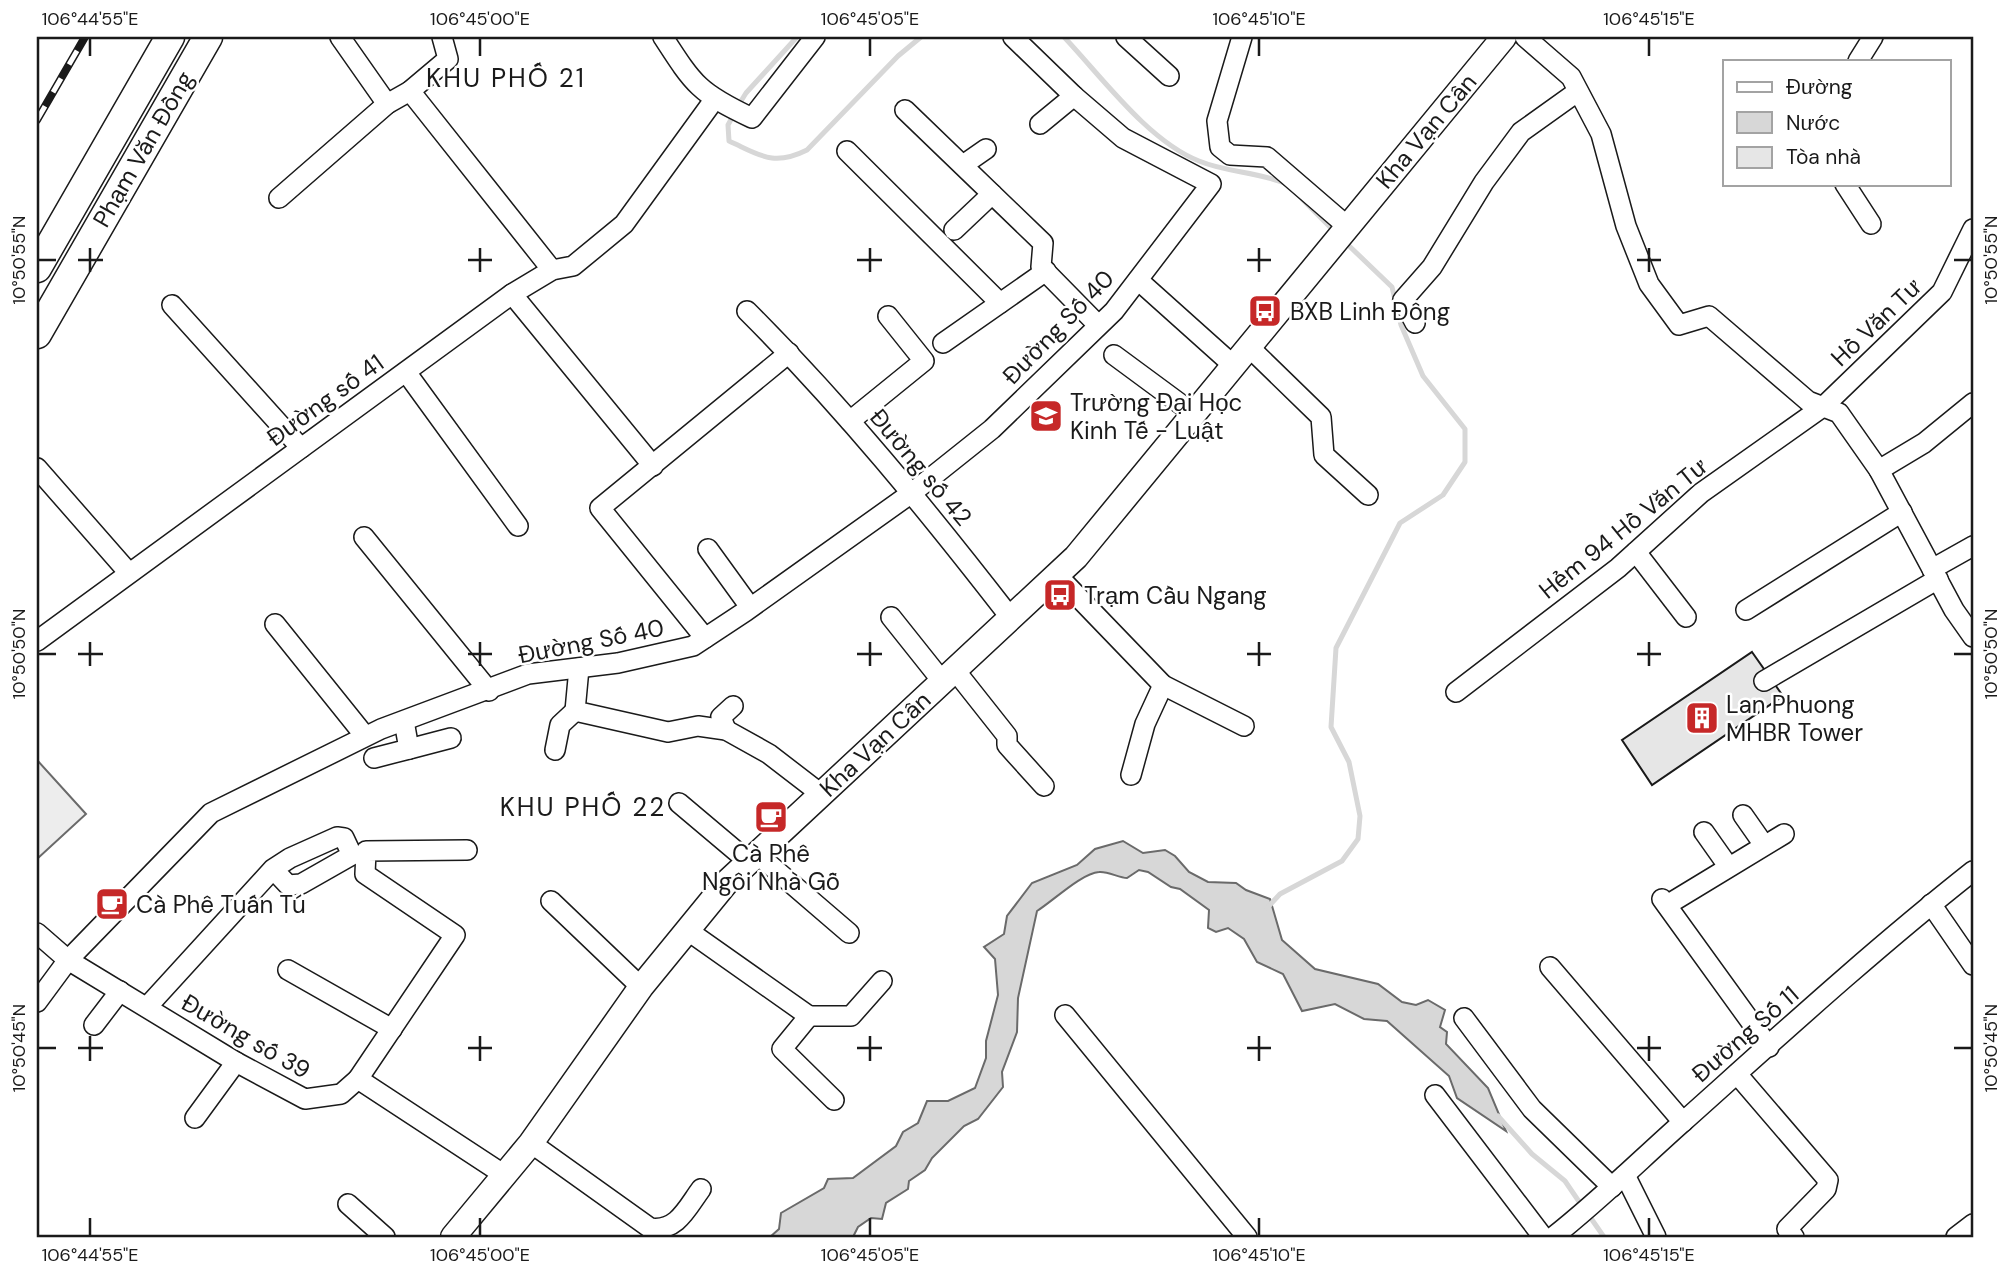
<svg xmlns="http://www.w3.org/2000/svg" width="2010" height="1274" font-family="'DM Sans',sans-serif">
<rect width="100%" height="100%" fill="#fff"/>
<!-- built -->
<polygon fill="#ededed" stroke="#6a6a6a" stroke-width="2" points="37,760 86,814 37,859"/>
<!-- water -->
<path fill="#d7d7d7" stroke="#6a6a6a" stroke-width="2" d="M1123,841L1143,853L1165,850L1175,856L1189,872L1208,882L1236,883L1246,890L1270,899L1282,940L1315,969L1378,984L1402,1002L1416,1005L1428,1000L1445,1010L1440,1027L1447,1032L1446,1044L1488,1088L1506,1131L1457,1098L1449,1076L1387,1021L1364,1019L1335,1004L1302,1011L1283,974L1257,962L1244,939L1228,928L1216,932L1208,928L1209,910L1180,889L1171,887L1148,872L1139,870L1127,878C1119,878 1108,871 1099,872C1082,873 1053,901 1037,911L1018,998L1017,1032L1002,1072L1003,1087L978,1119L964,1126L932,1158L925,1170L909,1181L908,1189L886,1203L882,1219L871,1218L858,1227L853,1237H770L779,1229L781,1213L824,1188L828,1179L853,1178L896,1146L903,1132L918,1123L927,1101H948L975,1088L986,1058V1041L998,995L995,959L984,947L1004,934L1007,916L1032,883L1077,865L1095,849Z"/>
<g fill="none" stroke-linecap="round" stroke-linejoin="round">
<!-- stream -->
<g stroke="#d7d7d7" stroke-width="5">
<path d="M1064,37C1101,76 1148,141 1199,161C1228,173 1256,171 1287,184"/>
<polyline points="738,106 746,93 797,37"/>
<path d="M734,114L728,125L729,141C760,155 773,167 807,150L898,56L921,37"/>
<polyline points="1302,199 1334,231"/>
<polyline points="1267,908 1280,894 1342,861 1358,839 1360,816 1349,762 1331,727 1336,648 1400,523 1443,495 1465,462 1465,429 1423,376 1401,325 1392,287 1344,241"/>
<polyline points="1498,1116 1532,1154 1565,1181 1582,1206"/>
<polyline points="1588,1214 1604,1237"/>
</g>
</g>
<!-- building -->
<polygon fill="#e6e6e6" stroke="#1a1a1a" stroke-width="2" points="1752,652 1783,696 1652,785 1622,740"/>
<g fill="none" stroke-linecap="round" stroke-linejoin="round">
<defs>
<g id="minor">
<polyline points="340,37 387,104"/>
<path d="M663,37C694,85 699,93 752,118L815,37"/>
<polyline points="1126,37 1169,76"/>
<polyline points="1242,37 1217,121 1220,147 1230,155 1267,157 1347,226"/>
<polyline points="1525,37 1571,77 1601,134 1626,226 1649,284 1679,325 1709,316 1808,401 1839,413 1879,470 1954,610 1973,637"/>
<polyline points="1858,61 1873,37"/>
<polyline points="410,91 552,270"/>
<polyline points="905,110 1043,243 1041,267 1098,325"/>
<polyline points="1040,124 1074,96"/>
<polyline points="847,151 1000,303"/>
<polyline points="963,165 986,149"/>
<polyline points="1845,184 1871,224"/>
<polyline points="279,198 387,104 410,91 448,59 442,37"/>
<polyline points="954,230 992,194"/>
<polyline points="1138,280 1234,366"/>
<polyline points="512,294 653,466"/>
<polyline points="172,305 301,448"/>
<path d="M747,311C843,407 927,510 1010,617"/>
<polyline points="1415,323 1403,300 1432,267 1484,182 1521,132 1577,92"/>
<polyline points="943,343 1046,271"/>
<polyline points="1249,347 1321,417 1324,455 1368,495"/>
<polyline points="1114,355 1194,414"/>
<polyline points="406,372 518,526"/>
<polyline points="850,421 924,361 888,316"/>
<polyline points="37,468 129,573"/>
<polyline points="1879,470 1924,443 1973,403"/>
<polyline points="364,537 489,691"/>
<polyline points="708,549 750,607"/>
<polyline points="1636,552 1686,617"/>
<polyline points="1932,569 1973,546"/>
<polyline points="1056,574 1163,685 1244,726"/>
<polyline points="1746,610 1902,512"/>
<polyline points="891,617 942,681"/>
<polyline points="275,624 365,736"/>
<polyline points="705,638 600,508 789,353"/>
<polyline points="37,641 512,294 552,270 573,266 624,224 714,100"/>
<polyline points="579,668 575,711 668,732 698,726 726,730 769,754 821,794"/>
<polyline points="954,669 1007,736 1007,745 1044,786"/>
<polyline points="1764,681 1938,579"/>
<polyline points="1456,692 1618,568 1701,493 1824,406 1942,292 1973,229"/>
<polyline points="726,730 721,717 733,706"/>
<polyline points="409,749 451,738"/>
<polyline points="555,750 560,725 575,711"/>
<polyline points="374,758 409,749 404,721"/>
<polyline points="1131,775 1145,724 1163,685"/>
<polyline points="679,803 749,862"/>
<polyline points="1743,815 1764,845"/>
<polyline points="1704,832 1728,866"/>
<polyline points="757,854 849,933"/>
<polyline points="1662,899 1769,1047"/>
<polyline points="551,901 641,987"/>
<polyline points="1931,904 1973,965"/>
<polyline points="1667,905 1784,834"/>
<polyline points="687,930 809,1016 782,1049 834,1100"/>
<polyline points="37,933 68,960 236,1062 305,1099 341,1094 358,1079 506,1176"/>
<polyline points="1550,967 1683,1122"/>
<polyline points="288,970 392,1029"/>
<polyline points="37,1002 68,960 211,813 381,729 528,674 618,663 693,646 746,611 913,492 992,429 1114,311 1211,184 1123,138 1074,96 1013,37"/>
<polyline points="147,1007 273,869 290,858 337,837 344,838 352,855 301,884 288,885 273,869"/>
<polyline points="1065,1015 1247,1237"/>
<polyline points="809,1016 851,1016 882,981"/>
<polyline points="1464,1018 1532,1109 1612,1187"/>
<polyline points="94,1025 120,991"/>
<polyline points="1737,1074 1828,1180 1826,1189 1787,1229 1794,1237"/>
<polyline points="358,1079 455,935 365,874 366,851 467,850"/>
<polyline points="1435,1095 1543,1237"/>
<polyline points="195,1118 236,1062"/>
<path d="M531,1143L650,1228C677,1232 687,1208 701,1189"/>
<polyline points="1625,1175 1656,1237"/>
<polyline points="348,1204 385,1237"/>
<path d="M1553,1237C1599,1201 1640,1160 1684,1121C1779,1036 1873,950 1973,871"/>
<polyline points="1956,1237 1973,1224"/>
</g>
<polyline id="major" points="453,1237 531,1143 641,987 726,883 1076,557 1504,37"/>
<g id="highway">
<polyline points="37,268 170,37"/>
<polyline points="37,334 208,37"/>
</g>
</defs>
<!-- minor casing -->
<use href="#minor" stroke="#1a1a1a" stroke-width="22"/>
<!-- major casing -->
<use href="#major" stroke="#1a1a1a" stroke-width="27"/>
<!-- highway casing -->
<use href="#highway" stroke="#1a1a1a" stroke-width="31"/>
<!-- minor -->
<use href="#minor" stroke="#fff" stroke-width="19"/>
<!-- major -->
<use href="#major" stroke="#fff" stroke-width="24"/>
<!-- highway -->
<use href="#highway" stroke="#fff" stroke-width="28"/>
<defs>
<polyline id="rail" points="37,120 85,37"/>
</defs>
<!-- rail casing -->
<use href="#rail" stroke="#1a1a1a" stroke-width="8"/>
<!-- rail -->
<use href="#rail" stroke="#fff" stroke-width="5" stroke-dasharray="16" stroke-linecap="butt"/>
</g>
<!-- ticks -->
<path fill="none" stroke="#1a1a1a" stroke-width="2.5" d="M90,38V56M480,38V56M870,38V56M1259,38V56M1649,38V56M90,248V272M480,248V272M870,248V272M1259,248V272M1649,248V272M38,260H56M78,260H103M468,260H492M857,260H882M1247,260H1271M1637,260H1661M1954,260H1972M90,642V666M480,642V666M870,642V666M1259,642V666M1649,642V666M38,654H56M78,654H103M468,654H492M857,654H882M1247,654H1271M1637,654H1661M1954,654H1972M90,1036V1061M480,1036V1061M870,1036V1061M1259,1036V1061M1649,1036V1061M38,1048H56M78,1048H103M468,1048H492M857,1048H882M1247,1048H1271M1637,1048H1661M1954,1048H1972M90,1218V1236M480,1218V1236M870,1218V1236M1259,1218V1236M1649,1218V1236"/>
<!-- icons -->
<defs>
<symbol id="bus-square" viewBox="-11 -11 22 22"><rect x="-9" y="-9" width="18" height="18" rx="4" fill="#c62828" stroke="#fff"/><path d="M-5-6H5V4H4V6H2V4H-2V6H-4V4H-5ZM-3.5-4V0h7V-4ZM-3.5 1.2v1.5H-2V1.2ZM2 1.2v1.5H3.5V1.2Z" fill="#fff"/></symbol>
<symbol id="school-square" viewBox="-11 -11 22 22"><rect x="-9" y="-9" width="18" height="18" rx="4" fill="#c62828" stroke="#fff"/><path d="M0-5L7-2L0 1L-7-2ZM-4 1L0 2.5L4 1V4Q0 6-4 4Z" fill="#fff"/></symbol>
<symbol id="building-square" viewBox="-11 -11 22 22"><rect x="-9" y="-9" width="18" height="18" rx="4" fill="#c62828" stroke="#fff"/><path d="M-4-6H4V6H1V3H-1V6H-4ZM-2.5-4.3h1.7v1.8h-1.7ZM.8-4.3h1.7v1.8H.8ZM-2.5-1h1.7V.8h-1.7ZM.8-1h1.7V.8H.8Z" fill="#fff"/></symbol>
<symbol id="cafe-square" viewBox="-11 -11 22 22"><rect x="-9" y="-9" width="18" height="18" rx="4" fill="#c62828" stroke="#fff"/><path d="M-5.5-4.5H6V0H3Q3 3.5 0 3.5H-2.5Q-5.5 3.5-5.5 0ZM3-3.2v2h1.7v-2ZM-6 4.5H4V6H-6Z" fill="#fff"/></symbol>
</defs>
<g fill-rule="evenodd">
<use href="#bus-square" x="1246" y="292" width="38" height="38"/>
<use href="#school-square" x="1027" y="397" width="38" height="38"/>
<use href="#bus-square" x="1041" y="576" width="38" height="38"/>
<use href="#building-square" x="1683" y="699" width="38" height="38"/>
<use href="#cafe-square" x="752" y="798" width="38" height="38"/>
<use href="#cafe-square" x="93" y="885" width="38" height="38"/>
</g>
<g text-anchor="middle" dominant-baseline="central" stroke-width="5" stroke-linejoin="round" paint-order="stroke">
<!-- street labels -->
<g font-size="24" fill="#1a1a1a" stroke="#fff">
<text transform="translate(1426 131) rotate(-50)">Kha Vạn Cân</text>
<text transform="translate(143 149) rotate(-60)">Phạm Văn Đồng</text>
<text transform="translate(1876 322) rotate(-44)">Hồ Văn Tư</text>
<text transform="translate(1058 327) rotate(-46)">Đường Số 40</text>
<text transform="translate(325 400) rotate(-36)">Đường số 41</text>
<text transform="translate(921 467) rotate(50)">Đường số 42</text>
<text transform="translate(1623 528) rotate(-39)">Hẻm 94 Hồ Văn Tư</text>
<text transform="translate(591 641) rotate(-11)">Đường Số 40</text>
<text transform="translate(875 744) rotate(-43)">Kha Vạn Cân</text>
<text transform="translate(1745 1034) rotate(-41)">Đường Số 11</text>
<text transform="translate(246 1036) rotate(30)">Đường số 39</text>
</g>
<!-- poi labels -->
<g font-size="24" fill="#1a1a1a" stroke="#fff" text-anchor="start">
<text x="1290" y="311">BXB Linh Đông</text>
<text x="1070" y="402">Trường Đại Học<tspan x="1070" dy="28">Kinh Tế - Luật</tspan></text>
<text x="1084" y="595">Trạm Cầu Ngang</text>
<text x="1726" y="704">Lan Phuong<tspan x="1726" dy="28">MHBR Tower</tspan></text>
<text x="771" y="853" text-anchor="middle">Cà Phê<tspan x="771" dy="28">Ngôi Nhà Gỗ</tspan></text>
<text x="136" y="904">Cà Phê Tuấn Tú</text>
</g>
<!-- neighbourhood labels -->
<g font-size="26" letter-spacing="2" fill="#1a1a1a" stroke="#fff">
<text x="506" y="78">KHU PHỐ 21</text>
<text x="583" y="807">KHU PHỐ 22</text>
</g>
</g>
<!-- border -->
<rect width="2010" height="1274" fill="none" stroke="#ffffff" stroke-width="77"/>
<!-- legend -->
<rect x="1723" y="60" width="228" height="126" fill="#ffffff" stroke="#a3a3a3" stroke-width="2"/>
<rect x="1737" y="82" width="35" height="10" fill="#ffffff" stroke="#a3a3a3" stroke-width="2"/>
<text x="1786" y="94" font-size="21" fill="#1a1a1a">Đường</text>
<rect x="1737" y="112" width="35" height="21" fill="#d7d7d7" stroke="#a3a3a3" stroke-width="2"/>
<text x="1786" y="130" font-size="21" fill="#1a1a1a">Nước</text>
<rect x="1737" y="147" width="35" height="21" fill="#e6e6e6" stroke="#a3a3a3" stroke-width="2"/>
<text x="1786" y="164" font-size="21" fill="#1a1a1a">Tòa nhà</text>
<rect x="38" y="38" width="1934" height="1198" fill="none" stroke="#1a1a1a" stroke-width="2.5"/>
<g font-size="18" text-anchor="middle" fill="#1a1a1a">
<text x="90" y="25">106°44'55"E</text>
<text x="480" y="25">106°45'00"E</text>
<text x="870" y="25">106°45'05"E</text>
<text x="1259" y="25">106°45'10"E</text>
<text x="1649" y="25">106°45'15"E</text>
<text transform="translate(19 260) rotate(-90)" y="6">10°50'55"N</text>
<text transform="translate(1991 260) rotate(-90)" y="6">10°50'55"N</text>
<text transform="translate(19 654) rotate(-90)" y="6">10°50'50"N</text>
<text transform="translate(1991 654) rotate(-90)" y="6">10°50'50"N</text>
<text transform="translate(19 1048) rotate(-90)" y="6">10°50'45"N</text>
<text transform="translate(1991 1048) rotate(-90)" y="6">10°50'45"N</text>
<text x="90" y="1261">106°44'55"E</text>
<text x="480" y="1261">106°45'00"E</text>
<text x="870" y="1261">106°45'05"E</text>
<text x="1259" y="1261">106°45'10"E</text>
<text x="1649" y="1261">106°45'15"E</text>
</g>
</svg>
